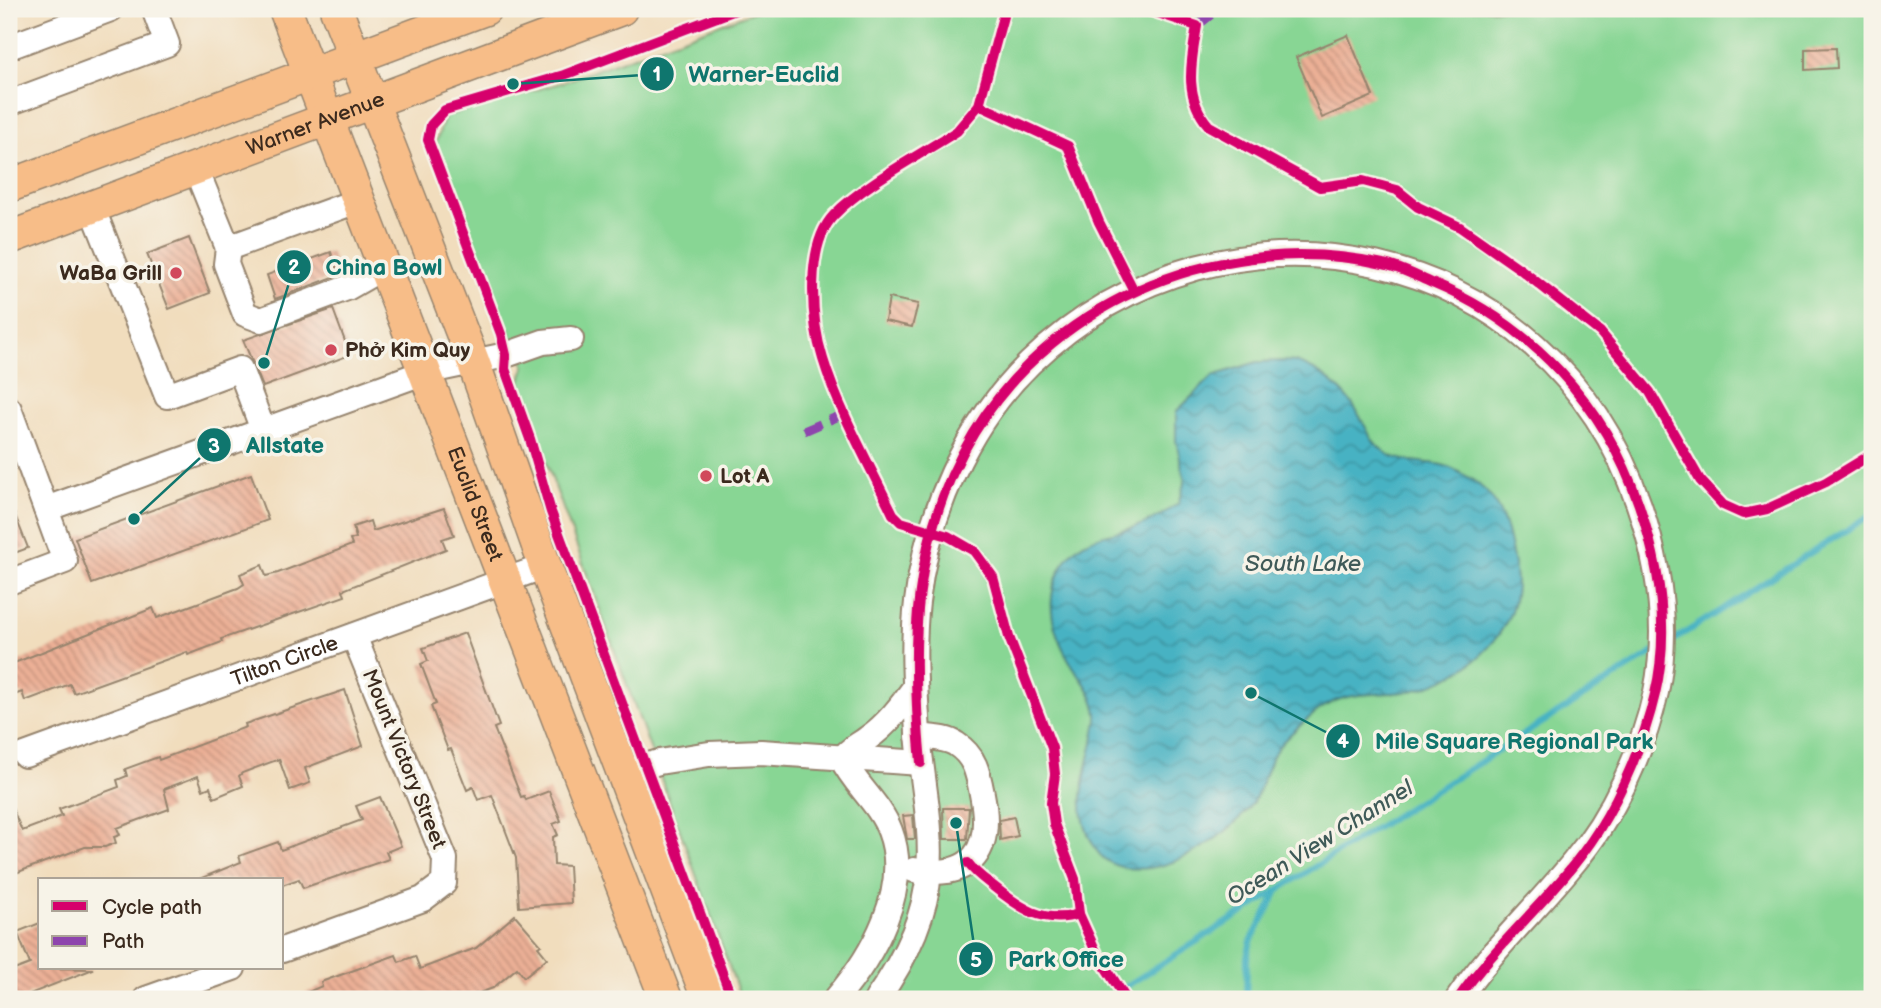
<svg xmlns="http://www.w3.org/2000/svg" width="1881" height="1008" font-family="'Balsamiq Sans',sans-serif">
<defs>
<pattern id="water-waves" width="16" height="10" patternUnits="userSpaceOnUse" patternTransform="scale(1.75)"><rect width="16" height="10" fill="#46b2c3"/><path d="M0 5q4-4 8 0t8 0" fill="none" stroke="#3c919e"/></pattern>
<pattern id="building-back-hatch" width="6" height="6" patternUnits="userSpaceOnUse" patternTransform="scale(1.75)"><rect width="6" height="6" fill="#ecb096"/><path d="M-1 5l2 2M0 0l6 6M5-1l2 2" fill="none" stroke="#c08f7a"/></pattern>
</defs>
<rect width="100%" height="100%" fill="#f7f3e8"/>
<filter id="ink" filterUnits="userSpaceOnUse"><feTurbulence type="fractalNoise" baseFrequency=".0143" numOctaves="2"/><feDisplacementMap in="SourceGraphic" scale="14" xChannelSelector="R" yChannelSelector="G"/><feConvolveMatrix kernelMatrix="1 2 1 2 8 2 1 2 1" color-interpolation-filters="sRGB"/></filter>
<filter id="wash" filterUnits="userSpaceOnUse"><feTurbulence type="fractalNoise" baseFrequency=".00686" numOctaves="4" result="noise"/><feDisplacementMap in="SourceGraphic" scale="28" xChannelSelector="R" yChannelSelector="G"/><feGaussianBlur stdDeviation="1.57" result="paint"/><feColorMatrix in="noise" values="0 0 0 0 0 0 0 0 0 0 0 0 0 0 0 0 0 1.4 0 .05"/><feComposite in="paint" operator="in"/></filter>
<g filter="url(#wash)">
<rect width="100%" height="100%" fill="#f1ddbd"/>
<!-- park -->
<polygon fill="#88d694" stroke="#628059" stroke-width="2" points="761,9 1872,9 1872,999 741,999 519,387 525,366 503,320 435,145 445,116 564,82"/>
<!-- water -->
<path fill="url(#water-waves)" stroke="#406e70" stroke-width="2" d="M1257,362C1269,362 1287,359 1298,363C1320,370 1345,390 1356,410C1367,427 1370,443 1388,454C1402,463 1425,461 1442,465C1453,468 1469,477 1478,484C1503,503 1509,536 1514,564C1526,622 1478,670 1426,687C1382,702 1350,681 1309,718C1298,727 1282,740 1275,752C1267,766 1263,782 1256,797C1238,829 1186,863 1149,868C1128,870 1107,868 1095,848C1072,809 1084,782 1093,742C1094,733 1098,723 1097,714C1094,691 1080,679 1069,660C1054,634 1045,603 1058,575C1079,527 1109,540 1148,522C1158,518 1168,510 1178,504L1185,480L1176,441V412L1213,376Z"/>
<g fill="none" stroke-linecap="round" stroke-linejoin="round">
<!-- stream -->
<g stroke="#46b2c3" stroke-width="6">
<polyline points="1669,643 1872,514"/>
<polyline points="1106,999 1654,652"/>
<polyline points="1246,999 1247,957 1251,941 1277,893"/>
</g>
</g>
<g id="blocks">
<!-- building -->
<g fill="url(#building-back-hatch)">
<polygon points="1348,35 1373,96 1322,118 1296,57"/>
<polygon points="1836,48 1837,68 1805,70 1805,49"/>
<polygon points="189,238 210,293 169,309 147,254"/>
<polygon points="331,252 339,275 275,299 267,275"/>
<polygon points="889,298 918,304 912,327 885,321"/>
<polygon points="333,309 350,355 263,387 243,340"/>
<polygon points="251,474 268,520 92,584 75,538"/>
<polygon points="9,500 28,548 9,555"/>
<polygon points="444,508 454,535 442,539 446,549 343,590 345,596 221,639 222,642 188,655 187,652 74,693 70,684 25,701 22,692 9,697 9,665 153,608 157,618 238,588 244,584 240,574 262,565 266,576 278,573 352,545 350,540 356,538 353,527 370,521 373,531"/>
<polygon points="465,633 499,726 494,728 521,797 524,796 526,800 549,791 561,821 553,824 558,835 553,837 554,865 569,866 571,903 519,907 516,858 492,795 478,800 473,787 467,790 451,749 448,750 431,706 436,704 421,664 428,661 423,648"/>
<polygon points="345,690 363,746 305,768 310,783 290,790 279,759 242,773 239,776 243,786 214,798 210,787 203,790 198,776 164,789 169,809 117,828 120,835 114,837 116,843 105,847 85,847 13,874 9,864 9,801 22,831 62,816 59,809 119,787 117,780 127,776 125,769 158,757 159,760 246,727 245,724"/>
<polygon points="380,797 401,846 386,852 389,859 303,888 299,879 282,885 282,880 197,880 241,862 239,856 278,842 281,850 362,820 356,806"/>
<polygon points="943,808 969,808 967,839 944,839"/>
<polygon points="913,815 915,839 907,839 903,816"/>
<polygon points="1014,817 1018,836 1000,840 999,820"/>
<polygon points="515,915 541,945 538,947 547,958 524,977 517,968 493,988 463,999 292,999 322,986 321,982 396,955 399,962 415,956 420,969 476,948"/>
<polygon points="40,923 40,968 93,969 27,995 28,999 9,999 9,972 30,964 17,932"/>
</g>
</g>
</g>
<g filter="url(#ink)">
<use href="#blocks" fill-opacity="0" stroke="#96846e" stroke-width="2"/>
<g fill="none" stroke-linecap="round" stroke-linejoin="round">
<defs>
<g id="minor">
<polyline points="9,47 111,9"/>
<polyline points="9,103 167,44 154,9"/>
<polyline points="196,169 228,248 357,201"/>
<polyline points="92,207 167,396 240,369 263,430"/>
<polyline points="228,248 226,264 245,314 261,320 347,288 382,268"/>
<polyline points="9,409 65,561 9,582"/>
<polyline points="46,509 425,372 506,355 543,342 571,339"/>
<path id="s1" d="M25,755L545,566"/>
<polyline points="624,772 659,762 709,754 761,752 921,763"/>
<path d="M914,870C974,880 993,849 982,794C978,773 975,756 956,744C946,737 930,738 918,736"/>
<polyline points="282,950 423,899 444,883 445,859 354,636"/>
<polyline points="146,999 233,968"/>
<path d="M836,999C872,957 912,889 890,831C880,804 855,785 842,759C850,748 858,746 868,738C887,725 902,705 915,687"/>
<path d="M877,999C903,962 926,917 929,871C933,825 921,777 918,732C915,689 912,644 917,602C927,514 966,425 1030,363C1228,172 1551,243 1639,505C1660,566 1669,629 1656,692C1643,751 1613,816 1574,862C1536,909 1492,949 1458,999"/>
</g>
<g id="major">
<path id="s2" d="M285,9L666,999"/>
<polyline points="336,9 473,361 545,566 708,999"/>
<polyline points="9,186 485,9"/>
<path id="s3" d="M9,238L621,9"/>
</g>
</defs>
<!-- minor casing -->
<use href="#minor" stroke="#96846e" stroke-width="28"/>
<!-- major casing -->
<use href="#major" stroke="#96846e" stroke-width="35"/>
<!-- minor -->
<use href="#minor" stroke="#fff" stroke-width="24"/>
<!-- major -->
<use href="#major" stroke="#f7bd88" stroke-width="32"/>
<!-- quiet -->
<g stroke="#8e44ad" stroke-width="9" stroke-dasharray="18 9" stroke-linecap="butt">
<polyline points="1197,26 1218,9"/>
<polyline points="804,431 846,413"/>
</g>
<defs>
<g id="cycleway">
<path d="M1005,9L979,105L957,131C920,155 864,184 834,215C805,245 811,321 823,359C838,409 870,466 893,514L901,522L948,536L974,551L993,577L1009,637L1052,748L1055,774L1051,803L1054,824L1075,879L1079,914L1097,954L1126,999"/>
<path d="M1146,9L1197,26C1191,63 1183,96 1209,126L1320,187L1363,181L1397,190L1418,207L1460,227L1520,269L1600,332L1650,392L1700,480L1723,505L1743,514L1767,509L1826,482L1872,454"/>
<polyline points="979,105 1068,146 1099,222 1134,291"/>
<path d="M921,763C910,646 911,536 974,433C1058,295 1228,230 1383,264C1400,267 1416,276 1432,283C1531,324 1605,404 1639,505C1660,566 1670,631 1655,694C1644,741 1623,791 1598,831C1559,893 1499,939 1458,999"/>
<path d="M968,863C975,873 984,879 993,886C1020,908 1044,925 1079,914"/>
<polyline points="732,999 551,512 530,439 505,369 506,355 501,334 428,140 431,125 445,110 564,75 738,9"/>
</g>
</defs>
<!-- cycleway casing -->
<use href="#cycleway" stroke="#f7f3e8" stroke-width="15"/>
<!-- cycleway -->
<use href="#cycleway" stroke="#d6006c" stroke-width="10"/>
</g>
</g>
<!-- markers -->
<g fill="#d1495b" stroke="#f7f3e8" stroke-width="2.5">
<circle cx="176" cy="273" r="7"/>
<circle cx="331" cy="350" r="7"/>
<circle cx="706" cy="476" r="7"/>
</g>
<g text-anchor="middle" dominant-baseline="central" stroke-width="7" stroke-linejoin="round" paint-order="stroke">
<!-- street labels -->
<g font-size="21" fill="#3b2a1e" stroke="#f7f3e8">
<text stroke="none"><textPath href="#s3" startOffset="327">Warner Avenue</textPath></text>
<text stroke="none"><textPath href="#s2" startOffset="530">Euclid Street</textPath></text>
<text stroke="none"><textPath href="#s1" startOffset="276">Tilton Circle</textPath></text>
<text transform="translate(404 759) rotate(68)">Mount Victory Street</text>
</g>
<!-- poi labels -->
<g font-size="21" font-weight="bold" fill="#3b2a1e" stroke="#f7f3e8" text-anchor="start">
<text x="162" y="273" text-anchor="end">WaBa Grill</text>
<text x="345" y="350">Phở Kim Quy</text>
<text x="720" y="476">Lot A</text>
</g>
<!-- water labels -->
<g font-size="23" font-style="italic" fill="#3f5a58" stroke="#f7f3e8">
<text x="1303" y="564">South Lake</text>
<text transform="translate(1320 843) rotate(-32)">Ocean View Channel</text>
</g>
</g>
<!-- callouts -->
<path fill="none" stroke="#0f766e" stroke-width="2.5" d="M513 84L657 74M264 363L294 267M134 519L214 445M1251 693L1343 741M956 823L976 959"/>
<g fill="#0f766e" stroke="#f7f3e8" stroke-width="2.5">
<circle cx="513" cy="84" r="7"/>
<circle cx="264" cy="363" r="7"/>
<circle cx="134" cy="519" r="7"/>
<circle cx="1251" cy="693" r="7"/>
<circle cx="956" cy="823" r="7"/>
<circle cx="657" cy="74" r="18"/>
<circle cx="294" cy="267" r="18"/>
<circle cx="214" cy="445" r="18"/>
<circle cx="1343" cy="741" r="18"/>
<circle cx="976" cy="959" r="18"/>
</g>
<g font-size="21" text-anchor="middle" font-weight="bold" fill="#fff">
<text x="657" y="81">1</text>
<text x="294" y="274">2</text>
<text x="214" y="453">3</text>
<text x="1343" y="748">4</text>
<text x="976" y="967">5</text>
</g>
<g font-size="23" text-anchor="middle" font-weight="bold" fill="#0f766e" stroke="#f7f3e8" stroke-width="7" stroke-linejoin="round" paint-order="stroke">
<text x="764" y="82">Warner-Euclid</text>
<text x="384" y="275">China Bowl</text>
<text x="285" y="453">Allstate</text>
<text x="1514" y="749">Mile Square Regional Park</text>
<text x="1066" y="967">Park Office</text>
</g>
<!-- margin -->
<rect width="1881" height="1008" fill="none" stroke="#f7f3e8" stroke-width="35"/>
<!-- legend -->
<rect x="38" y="878" width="245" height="91" fill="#f7f3e8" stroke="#aca397" stroke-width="2"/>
<rect x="52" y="901" width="35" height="10" fill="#d6006c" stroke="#aca397" stroke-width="2"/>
<text x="102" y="914" font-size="21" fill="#3b2a1e">Cycle path</text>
<rect x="52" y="936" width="35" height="10" fill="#8e44ad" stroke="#aca397" stroke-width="2"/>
<text x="102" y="948" font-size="21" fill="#3b2a1e">Path</text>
</svg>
